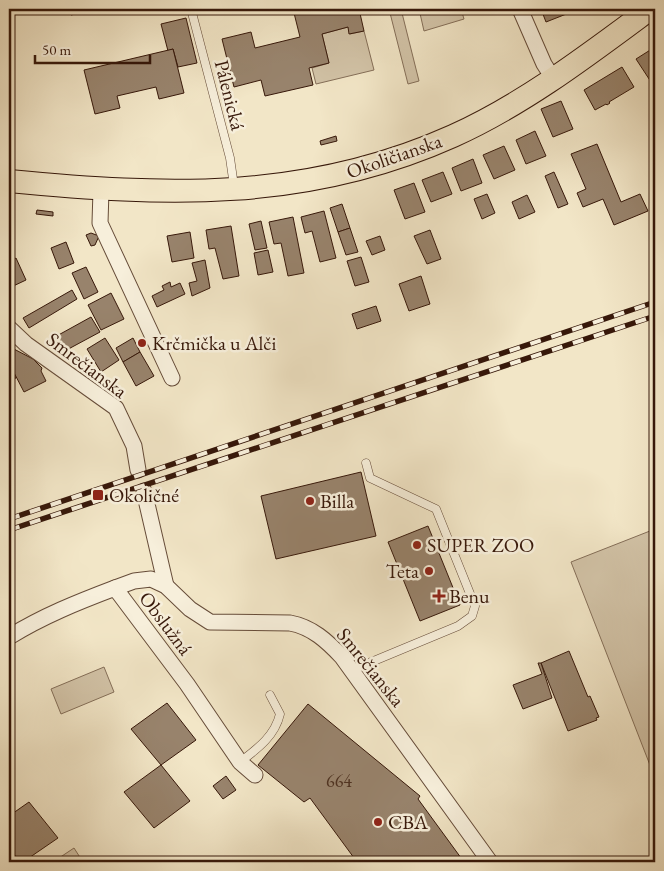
<svg xmlns="http://www.w3.org/2000/svg" width="664" height="871" font-family="'EB Garamond',serif">
<rect width="100%" height="100%" fill="#f2e6c7"/>
<filter id="stains"><feTurbulence type="fractalNoise" baseFrequency=".004" numOctaves="4"/><feColorMatrix values="0 0 0 0 .2 0 0 0 0 .09 0 0 0 0 .02 0 0 0 .5 -.17"/></filter>
<radialGradient id="worn" r=".72"><stop offset=".6" stop-color="#630" stop-opacity="0"/><stop offset="1" stop-color="#630" stop-opacity=".3"/></radialGradient>
<!-- green -->
<g fill="#d2c3a7" stroke="#846e58">
<polygon points="389,9 401,9 419,81 408,84"/>
<polygon points="419,9 461,9 464,19 424,31"/>
<polygon points="348,27 350,34 364,31 374,70 316,84 312,68 329,63 322,34"/>
<polygon points="655,529 655,778 571,562"/>
<polygon points="104,667 114,692 61,714 51,689"/>
<polygon points="74,848 83,862 53,862"/>
</g>
<!-- building -->
<g fill="#98836c" stroke="#37180a">
<polygon points="70,9 96,9 71,15"/>
<polygon points="293,9 359,9 364,31 349,34 348,27 322,34 329,63 309,68 313,85 265,96 261,80 234,87 222,39 251,32 255,48 300,37"/>
<polygon points="541,9 573,9 574,11 546,22"/>
<polygon points="186,18 197,63 178,67 173,49 168,51 161,24"/>
<polygon points="655,47 655,83 653,85 636,59"/>
<polygon points="173,49 184,93 159,99 156,87 117,96 120,108 95,114 84,70"/>
<polygon points="622,67 634,87 609,102 610,103 607,105 606,104 595,110 584,90"/>
<polygon points="561,101 573,129 553,137 541,109"/>
<polygon points="535,131 546,156 526,164 516,140"/>
<polygon points="336,136 337,141 321,145 320,141"/>
<polygon points="597,144 621,202 640,194 648,211 614,225 603,199 583,207 577,193 586,189 571,154"/>
<polygon points="504,146 515,170 494,179 483,155"/>
<polygon points="473,159 482,183 461,191 452,168"/>
<polygon points="443,172 452,194 431,202 422,180"/>
<polygon points="554,172 568,204 558,208 545,176"/>
<polygon points="414,183 425,212 405,219 394,190"/>
<polygon points="487,194 495,213 482,219 474,199"/>
<polygon points="527,195 535,212 519,219 512,202"/>
<polygon points="342,204 350,228 338,232 330,208"/>
<polygon points="37,210 53,212 53,216 36,214"/>
<polygon points="324,211 336,258 320,262 312,231 305,233 301,217"/>
<polygon points="293,217 304,273 288,276 281,243 274,244 269,222"/>
<polygon points="261,221 267,248 255,250 249,224"/>
<polygon points="231,226 239,276 223,279 215,248 209,249 206,230"/>
<polygon points="350,228 358,252 346,255 338,232"/>
<polygon points="430,230 441,259 427,264 414,236"/>
<polygon points="190,232 194,258 172,262 167,236"/>
<polygon points="91,233 99,236 95,245 91,246 86,235"/>
<polygon points="380,236 385,250 372,255 366,241"/>
<polygon points="66,242 74,263 59,269 51,248"/>
<polygon points="268,250 273,272 258,275 254,253"/>
<polygon points="361,257 369,282 355,286 347,261"/>
<polygon points="16,258 26,280 9,288 9,262"/>
<polygon points="205,260 210,288 192,296 189,283 197,281 192,263"/>
<polygon points="86,267 98,292 84,299 72,273"/>
<polygon points="421,276 430,304 409,311 399,284"/>
<polygon points="170,282 171,287 180,283 185,294 157,307 152,296 164,290 162,286"/>
<polygon points="72,290 77,299 29,328 23,318"/>
<polygon points="111,293 124,319 101,330 88,305"/>
<polygon points="376,306 381,321 357,329 352,314"/>
<polygon points="91,317 100,332 61,353 53,338"/>
<polygon points="105,338 119,360 101,372 87,349"/>
<polygon points="133,338 140,352 123,362 116,348"/>
<polygon points="12,348 33,359 42,368 41,371 46,381 24,392 9,363 9,349"/>
<polygon points="140,352 154,376 136,386 123,362"/>
<polygon points="9,363 16,378 9,381"/>
<polygon points="361,472 376,536 276,559 261,496"/>
<polygon points="428,526 460,605 420,621 388,542"/>
<polygon points="569,651 588,697 590,696 599,717 596,718 597,720 568,731 541,663"/>
<polygon points="538,663 541,663 552,698 523,709 513,685 542,674"/>
<polygon points="167,703 196,740 161,765 131,729"/>
<polygon points="308,704 420,796 418,799 464,862 357,862 310,798 304,802 258,765"/>
<polygon points="161,765 190,801 154,828 124,792"/>
<polygon points="226,776 236,790 223,799 213,786"/>
<polygon points="29,802 58,838 23,862 20,862 9,847 9,816"/>
</g>
<g fill="none" stroke-linecap="round" stroke-linejoin="round">
<defs>
<g id="service">
<polyline points="191,9 230,158 234,186"/>
<polyline points="352,670 458,626 472,616 475,606 436,509 370,478 366,463"/>
<path d="M240,762C257,749 275,736 280,714L270,695"/>
</g>
<g id="minor">
<polyline points="520,9 544,64 553,78"/>
<polyline points="101,190 100,223 172,378"/>
<polyline points="9,328 26,344 116,408 134,446 138,470"/>
<polyline points="144,491 166,586"/>
<path d="M115,588L134,581L151,579L166,586L190,609L210,622L290,623C312,627 327,641 342,657L490,862"/>
<path d="M9,637C43,616 78,602 115,588L187,684L240,762L255,775"/>
</g>
<path id="primary" d="M9,181C165,196 306,202 453,136C524,104 588,55 650,9"/>
</defs>
<!-- service casing -->
<use href="#service" stroke="#664c39" stroke-width="9"/>
<!-- minor casing -->
<use href="#minor" stroke="#664c39" stroke-width="17"/>
<!-- primary casing -->
<use href="#primary" stroke="#37180a" stroke-width="24"/>
<!-- service -->
<use href="#service" stroke="#f7efdb" stroke-width="8"/>
<!-- minor -->
<use href="#minor" stroke="#f7efdb" stroke-width="15"/>
<!-- primary -->
<use href="#primary" stroke="#f2e6c7" stroke-width="22"/>
<defs>
<g id="rail">
<polyline points="9,519 655,302"/>
<polyline points="9,530 655,316"/>
</g>
</defs>
<!-- rail casing -->
<use href="#rail" stroke="#37180a" stroke-width="5.5"/>
<!-- rail -->
<use href="#rail" stroke="#f7efdb" stroke-width="4" stroke-dasharray="11" stroke-linecap="butt"/>
</g>
<!-- markers -->
<g fill="#8f2418" stroke="#f7efdb" stroke-width="2">
<circle cx="142" cy="343" r="5"/>
<rect x="92" y="489" width="12" height="12" rx="2.5"/>
<circle cx="310" cy="501" r="5"/>
<circle cx="417" cy="545" r="5"/>
<circle cx="429" cy="571" r="5"/>
<path d="M436.5 588.5h5v5h5v5h-5v5h-5v-5h-5v-5h5z"/>
<circle cx="378" cy="822" r="5"/>
</g>
<g text-anchor="middle" dominant-baseline="central" stroke-width="5" stroke-linejoin="round" paint-order="stroke">
<!-- number labels -->
<g font-size="18" fill="#4f3322">
<text x="339" y="780">664</text>
</g>
<!-- street labels -->
<g font-size="20" fill="#37180a" stroke="#f7efdb">
<text transform="translate(230 95) rotate(76)">Pálenická</text>
<text transform="translate(394 156) rotate(-19)">Okoličianska</text>
<text transform="translate(87 365) rotate(37)">Smrečianska</text>
<text transform="translate(166 623) rotate(53)">Obslužná</text>
<text transform="translate(371 667) rotate(51)">Smrečianska</text>
</g>
<!-- poi labels -->
<g font-size="20" fill="#37180a" stroke="#f7efdb" text-anchor="start">
<text x="152" y="343">Krčmička u Alči</text>
<text x="109" y="495">Okoličné</text>
<text x="320" y="501">Billa</text>
<text x="427" y="545">SUPER ZOO</text>
<text x="419" y="571" text-anchor="end">Teta</text>
<text x="449" y="596">Benu</text>
<text x="388" y="822">CBA</text>
</g>
</g>
<!-- margin -->
<rect width="664" height="871" fill="none" stroke="#f2e6c7" stroke-width="30"/>
<rect x="10" y="10" width="644" height="851" fill="none" stroke="#37180a" stroke-width="2.5"/>
<rect x="15" y="15" width="634" height="841" fill="none" stroke="#37180a"/>
<!-- scale -->
<path d="M35 55v8h115v-8" fill="none" stroke="#37180a" stroke-width="2.5"/>
<text x="42" y="55" font-size="15" fill="#37180a" stroke="#f7efdb" stroke-width="4" paint-order="stroke">50 m</text>
<rect width="100%" height="100%" filter="url(#stains)"/>
<rect width="100%" height="100%" fill="url(#worn)"/>
</svg>
